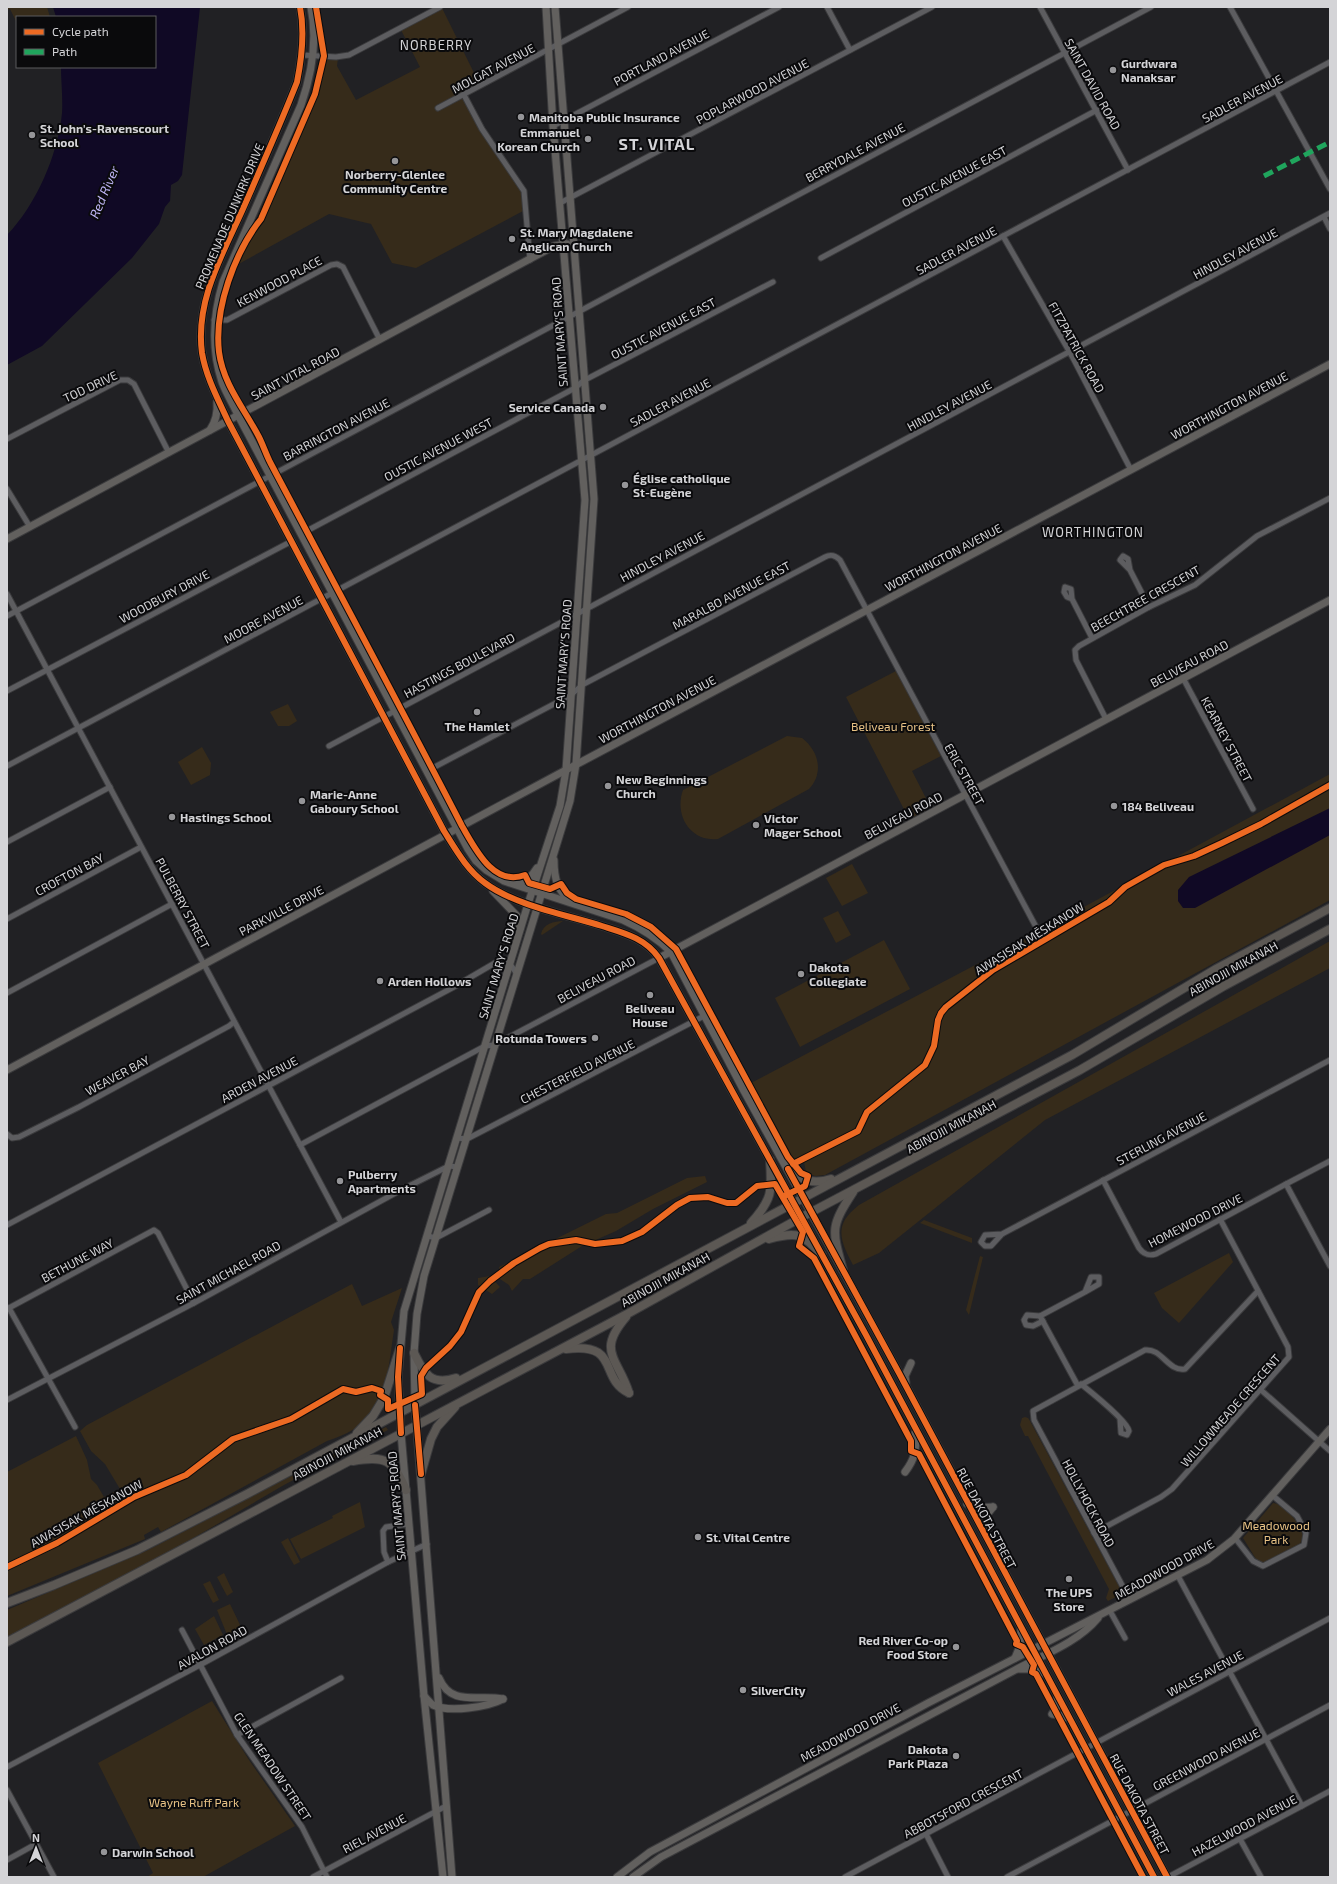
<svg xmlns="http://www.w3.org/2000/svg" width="1337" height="1884" font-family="'Exo 2',sans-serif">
<rect width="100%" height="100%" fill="#212124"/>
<!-- green -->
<g fill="#362b1a">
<polygon points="7,7 47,7 50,17 17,17 17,23 10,9 7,10"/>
<polygon points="442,8 480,85 463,94 522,191 523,211 416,268 392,263 371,224 329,214 235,266 252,234 263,218 311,110 325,58 338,58 337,66 356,100 420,67 401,30"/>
<polygon points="896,671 941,756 912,771 931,808 909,819 846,697"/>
<polygon points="288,704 297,721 289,726 278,726 270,712"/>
<path d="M787,736L802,738C819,751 824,773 809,789L718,839C690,842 674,815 683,790Z"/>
<polygon points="202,747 211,763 210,775 191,785 178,762"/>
<polygon points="1330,774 1330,900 825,1175 815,1176 806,1172 804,1162 793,1160 751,1083 1019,942"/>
<polygon points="852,864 868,893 842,906 826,878"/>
<polygon points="838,911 851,935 836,943 823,918"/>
<path d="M563,921L542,935L541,934C543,924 554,921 563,921Z"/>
<polygon points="884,940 910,989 800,1047 775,998"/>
<path d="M1330,941V968L1045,1120L879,1253L853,1265C840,1240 833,1225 859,1205Z"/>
<polygon points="705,1176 707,1182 653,1209 616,1231 582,1246 530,1279 523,1279 512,1291 509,1285 500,1279 499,1267 606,1214 617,1213 687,1178"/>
<polygon points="924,1220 972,1238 972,1243 920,1223"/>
<polygon points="1229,1253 1233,1262 1179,1323 1162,1308 1154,1293"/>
<polygon points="980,1256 983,1257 969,1315 966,1310"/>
<polygon points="490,1276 500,1287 492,1294 478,1285 478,1278"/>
<path d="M352,1284L362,1306L402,1288L391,1322L394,1330C386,1383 387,1423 327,1441L161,1532L158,1527L144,1535L145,1539L7,1596V1472L76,1436L87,1460L91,1479L97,1485L104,1497L120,1489L105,1464L91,1451L80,1431L87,1425Z"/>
<polygon points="1025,1417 1028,1418 1030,1421 1122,1592 1122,1594 1108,1601 1106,1598 1109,1589 1028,1436 1025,1436 1020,1425 1022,1418"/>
<polygon points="386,1427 388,1430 284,1485 173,1550 7,1639 7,1610 148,1550"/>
<polygon points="360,1502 365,1527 301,1559 290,1539 333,1518 332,1516"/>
<path d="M1273,1503C1285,1504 1302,1526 1303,1537L1300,1544L1267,1562L1260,1563L1256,1559L1243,1538Z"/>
<polygon points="288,1538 300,1562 294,1565 281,1542"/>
<polygon points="224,1573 233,1592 227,1596 217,1577"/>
<polygon points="210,1581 219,1600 213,1603 203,1584"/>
<polygon points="230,1604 242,1629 228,1637 217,1610"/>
<polygon points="214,1616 223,1635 204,1645 195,1629"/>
<polygon points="212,1701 249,1760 295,1826 203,1877 147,1877 153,1873 98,1763"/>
</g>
<!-- water -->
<g fill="#100925">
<path d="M53,7H200L182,175L178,181L171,185L170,201L165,207L159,224L132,258L42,346L7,365V235C36,205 58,155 62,113C63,98 61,82 61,67H155V17H56Z"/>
<polygon points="1330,808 1330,835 1195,908 1183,908 1178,901 1178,890 1189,877"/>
</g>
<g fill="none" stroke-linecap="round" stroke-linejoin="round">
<defs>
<g id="street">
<polyline points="827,7 850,50"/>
<polyline points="1040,7 1128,170"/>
<polyline points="1230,7 1330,189"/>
<polyline points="302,55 336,57 349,55 440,7"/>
<polyline points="464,95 482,129 524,191 530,260"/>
<polyline points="438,108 628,7"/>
<polyline points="553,126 779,7"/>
<polyline points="560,203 932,7"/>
<polyline points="1324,217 1330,229"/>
<polyline points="1003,236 1073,358 1131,470"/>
<polyline points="821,258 1097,110"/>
<polyline points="214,320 227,320 331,265 337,264 343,267 380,340"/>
<polyline points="7,439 120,380 128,380 134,384 169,453"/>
<polyline points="7,489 30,527"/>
<polyline points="301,534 575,388 583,381 773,282"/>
<polyline points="1130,570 1120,560 1123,556 1128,559 1130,570 1149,607"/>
<polyline points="7,594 341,1222"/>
<polyline points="1072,599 1067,597 1064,592 1065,587 1071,589 1072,599 1092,638"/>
<polyline points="7,616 1151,7"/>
<polyline points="1183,678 1253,809"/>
<polyline points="7,691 292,541"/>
<polyline points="1106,719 1076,660 1075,650 1079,646 1149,607 1195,585 1257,536 1330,498"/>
<polyline points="329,746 1330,213"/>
<polyline points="7,766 1330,62"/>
<path d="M427,771L571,695L582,685L825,557C831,554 835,555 840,560L1035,925"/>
<polyline points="7,842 110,787"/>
<polyline points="7,919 141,847"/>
<polyline points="7,993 172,904"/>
<polyline points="7,1134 12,1138 19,1137 79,1107 229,1026 234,1022"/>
<polyline points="457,1138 467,1139 704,1016"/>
<polyline points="300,1145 485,1046 494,1045 659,958"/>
<polyline points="1330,1161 1286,1184 1330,1266"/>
<path d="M1103,1180L1139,1248C1144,1255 1149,1256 1156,1254L1286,1184"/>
<polyline points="7,1225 452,988 500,960 510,964 517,974"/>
<polyline points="1002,1234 985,1235 981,1242 985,1246 991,1246 1002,1234 1330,1060"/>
<polyline points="428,1236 436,1238 489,1210"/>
<polyline points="9,1308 75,1427"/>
<polyline points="7,1309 154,1230 158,1233 194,1303"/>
<polyline points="1040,1316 1027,1315 1024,1320 1026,1325 1033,1326 1043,1321"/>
<path d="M1081,1384C1091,1392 1128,1422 1129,1431L1127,1435L1121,1433L1120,1419"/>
<polyline points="1078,1386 1040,1316 1085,1292 1091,1277 1099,1277 1099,1284 1085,1292"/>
<polyline points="1261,1390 1330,1451"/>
<polyline points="7,1400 194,1303 401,1190 449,1166 458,1167"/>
<polyline points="1094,1533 1161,1497 1172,1489 1289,1357 1288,1347 1220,1219"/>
<polyline points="1235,1538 1253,1561 1263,1566 1304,1545 1306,1533 1297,1516 1272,1495"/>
<polyline points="388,1562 384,1552 383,1531 386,1527 408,1524"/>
<polyline points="1178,1576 1302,1806"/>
<path d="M1130,1600L1034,1420L1033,1411L1145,1350C1162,1348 1168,1372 1185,1369L1258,1291"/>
<polyline points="1110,1611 1125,1638"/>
<polyline points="182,1630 237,1735 302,1827 327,1877"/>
<polyline points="237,1735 341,1678"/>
<polyline points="7,1767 200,1665 388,1562 427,1544"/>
<polyline points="7,1790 54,1877"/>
<polyline points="926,1834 948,1877"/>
<polyline points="1240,1839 1261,1877"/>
<polyline points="7,1860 36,1844"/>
<polyline points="313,1877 446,1806"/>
<polyline points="845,1877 1330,1618"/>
<polyline points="1007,1877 1330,1705"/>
<polyline points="1168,1877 1330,1791"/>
</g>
<g id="secondary">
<path d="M300,7C305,32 302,57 297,82C280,125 261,168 242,211C222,255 195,302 202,353C206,377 218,399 228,421L444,831C456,850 467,870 485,883C514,905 567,915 602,926C624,933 645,938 659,958L866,1335L1154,1877"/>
<path d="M311,7C318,41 312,73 301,105L223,282C213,315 211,348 222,382C226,393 233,404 238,415L468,849L476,861L486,870L504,881L623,920C641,928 657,938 671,952L744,1091L899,1373L1167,1877"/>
<path d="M210,430C216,421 218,413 217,402"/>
<polyline points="7,539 554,246 567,244"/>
<path d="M554,860C554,877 557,892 572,902"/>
<path d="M513,882C524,883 532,877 537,868"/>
<polyline points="493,891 517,916 520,928"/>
<polyline points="659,958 1330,600"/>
<polyline points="7,1070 566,770 1330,364"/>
<polyline points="906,1383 905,1376 911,1363"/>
<path d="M905,1472C915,1459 917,1449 915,1433"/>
<polyline points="967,1504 974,1508 993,1507"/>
<polyline points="987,1533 985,1517 993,1507"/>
<polyline points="1015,1658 1020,1646 1021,1629"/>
<polyline points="1019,1669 1036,1669 1045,1674"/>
<path d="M439,1678C451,1707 478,1694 503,1699"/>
<path d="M424,1696C427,1699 430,1703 433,1705C449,1713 488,1707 503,1699"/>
<polyline points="1057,1697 1058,1706 1052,1714 1063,1716 1070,1719"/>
<polyline points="443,1877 424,1696 401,1433 398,1377 404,1311 528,904 560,806 566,770 585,500 553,126 546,7"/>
<polyline points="452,1877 415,1405 414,1353 417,1314 424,1276 570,801 576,764 594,499 555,7"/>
<polyline points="617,1877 650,1852 928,1703 1207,1560 1234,1539 1330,1429"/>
<path d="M633,1877L661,1857L1015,1670C1043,1655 1077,1643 1098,1618"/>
</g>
<g id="primary">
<path d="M788,1169C802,1180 813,1185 831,1179"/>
<path d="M751,1223C773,1199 772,1190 770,1160"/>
<path d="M769,1239C799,1231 802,1234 822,1255"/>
<path d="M843,1270C832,1230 830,1227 853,1192"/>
<path d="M626,1317C596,1352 618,1358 629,1393"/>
<path d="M566,1349C621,1342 598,1378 629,1393"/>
<path d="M414,1353C424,1374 431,1386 456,1378"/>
<polyline points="357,1433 373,1416 384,1398 400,1348"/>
<path d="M353,1461C386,1455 393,1460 406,1490"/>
<polyline points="421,1474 431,1439 437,1427 455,1407"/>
<polyline points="7,1603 54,1585 137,1550 247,1494 1072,1055 1216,969 1330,908"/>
<polyline points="7,1642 629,1313 802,1217 1080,1070 1224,986 1330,929"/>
</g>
</defs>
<!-- street casing -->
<use href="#street" stroke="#3b3b3d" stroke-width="7"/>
<!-- secondary casing -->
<use href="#secondary" stroke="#3b3b3d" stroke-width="9"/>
<!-- primary casing -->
<use href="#primary" stroke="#3b3b3d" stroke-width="10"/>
<!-- street -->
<use href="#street" stroke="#5d5d60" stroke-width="5"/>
<!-- secondary -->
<use href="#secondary" stroke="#62605e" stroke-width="7"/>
<!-- primary -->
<use href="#primary" stroke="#5c5854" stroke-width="8"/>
<!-- quiet -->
<polyline stroke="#20a55d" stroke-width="5" stroke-dasharray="10 5" stroke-linecap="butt" points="1264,176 1330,142"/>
<defs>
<g id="cycleway">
<path d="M300,7C305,32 302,57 297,82C280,125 261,168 242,211C222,255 195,302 202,353C206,377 218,399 228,421L444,831C456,850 467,870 485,883C514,905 567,915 602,926C624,933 645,938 659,958L866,1335L1154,1877"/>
<path d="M316,7L324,56L315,94L261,219C235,252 214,308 219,352C223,384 245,410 259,437C263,445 266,454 270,462C334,583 399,704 462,826C475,848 493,887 525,875L529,883L550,889L561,884L567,893L576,899L626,914L651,927L676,949L788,1157L801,1173L808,1176L805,1186L784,1196"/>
<polyline points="793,1164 858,1131 867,1112 925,1065 934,1046 938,1020 941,1013 946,1007 993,970 1109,902 1125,887 1164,865 1194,856 1222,843 1261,824 1330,785"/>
<polyline points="788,1169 899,1373 1167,1877"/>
<polyline points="400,1348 398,1377 401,1433"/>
<polyline points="415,1405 421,1474"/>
<polyline points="7,1567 57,1543 134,1497 186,1475 233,1439 291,1419 343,1389 356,1392 372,1388 381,1391 380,1395 388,1400 388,1409 422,1394 421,1376 426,1368 450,1346 461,1332 479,1292 490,1281 514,1263 540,1248 549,1244 576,1240 595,1244 622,1241 642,1232 677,1205 690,1198 708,1197 727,1203 736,1203 757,1186 775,1184 803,1232 799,1246 814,1258 911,1441 911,1451 919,1454 1017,1641 1016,1644 1023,1647 1034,1665 1032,1672 1036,1674 1143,1877"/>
</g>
</defs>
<!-- cycleway casing -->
<use href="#cycleway" stroke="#0a0a0c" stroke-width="8"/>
<!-- cycleway -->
<use href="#cycleway" stroke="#ed6a23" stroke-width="6"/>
</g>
<!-- markers -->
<g fill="#959598" stroke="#0a0a0c" stroke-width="1.5">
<circle cx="1113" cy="70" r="4"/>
<circle cx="521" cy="117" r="4"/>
<circle cx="32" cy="135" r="4"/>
<circle cx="588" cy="139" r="4"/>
<circle cx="395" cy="161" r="4"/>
<circle cx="512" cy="239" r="4"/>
<circle cx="603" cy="407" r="4"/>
<circle cx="625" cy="485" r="4"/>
<circle cx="477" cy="712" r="4"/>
<circle cx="608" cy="786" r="4"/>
<circle cx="302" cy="801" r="4"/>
<circle cx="1114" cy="806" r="4"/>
<circle cx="172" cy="817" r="4"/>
<circle cx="756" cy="825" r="4"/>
<circle cx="801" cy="974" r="4"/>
<circle cx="380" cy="981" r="4"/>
<circle cx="650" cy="995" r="4"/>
<circle cx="595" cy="1038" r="4"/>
<circle cx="340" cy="1181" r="4"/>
<circle cx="698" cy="1537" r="4"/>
<circle cx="1069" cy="1579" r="4"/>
<circle cx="956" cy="1647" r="4"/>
<circle cx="743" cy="1690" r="4"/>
<circle cx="956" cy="1756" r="4"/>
<circle cx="104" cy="1852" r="4"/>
</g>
<g text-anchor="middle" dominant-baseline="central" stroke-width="4" stroke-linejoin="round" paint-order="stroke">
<!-- street labels -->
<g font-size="12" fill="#d4d4d7" stroke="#0a0a0c">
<text transform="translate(661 57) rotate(-28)">PORTLAND AVENUE</text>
<text transform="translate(493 68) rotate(-28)">MOLGAT AVENUE</text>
<text transform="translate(1093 84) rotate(61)">SAINT DAVID ROAD</text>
<text transform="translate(752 91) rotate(-28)">POPLARWOOD AVENUE</text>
<text transform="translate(1242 98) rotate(-28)">SADLER AVENUE</text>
<text transform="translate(855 152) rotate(-28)">BERRYDALE AVENUE</text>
<text transform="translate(954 176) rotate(-28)">OUSTIC AVENUE EAST</text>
<text transform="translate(229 216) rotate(-67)">PROMENADE DUNKIRK DRIVE</text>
<text transform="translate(956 250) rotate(-28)">SADLER AVENUE</text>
<text transform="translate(1235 253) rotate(-28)">HINDLEY AVENUE</text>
<text transform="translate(279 281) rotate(-28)">KENWOOD PLACE</text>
<text transform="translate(663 328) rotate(-28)">OUSTIC AVENUE EAST</text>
<text transform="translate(559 332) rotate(-94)">SAINT MARY'S ROAD</text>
<text transform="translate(1077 347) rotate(61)">FITZPATRICK ROAD</text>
<text transform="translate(295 373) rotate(-28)">SAINT VITAL ROAD</text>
<text transform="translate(90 386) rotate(-25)">TOD DRIVE</text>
<text transform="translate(670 402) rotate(-28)">SADLER AVENUE</text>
<text transform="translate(949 405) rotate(-28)">HINDLEY AVENUE</text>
<text transform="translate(1229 405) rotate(-28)">WORTHINGTON AVENUE</text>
<text transform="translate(336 429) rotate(-28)">BARRINGTON AVENUE</text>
<text transform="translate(438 449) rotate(-28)">OUSTIC AVENUE WEST</text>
<text transform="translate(662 556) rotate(-28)">HINDLEY AVENUE</text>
<text transform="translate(943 557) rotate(-28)">WORTHINGTON AVENUE</text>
<text transform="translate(731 595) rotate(-28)">MARALBO AVENUE EAST</text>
<text transform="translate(164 596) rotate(-28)">WOODBURY DRIVE</text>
<text transform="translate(1145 598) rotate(-29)">BEECHTREE CRESCENT</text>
<text transform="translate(263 619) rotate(-28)">MOORE AVENUE</text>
<text transform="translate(563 654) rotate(-86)">SAINT MARY'S ROAD</text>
<text transform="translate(1189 663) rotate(-28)">BELIVEAU ROAD</text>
<text transform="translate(459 665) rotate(-28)">HASTINGS BOULEVARD</text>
<text transform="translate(657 709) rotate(-28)">WORTHINGTON AVENUE</text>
<text transform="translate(1227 739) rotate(62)">KEARNEY STREET</text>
<text transform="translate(965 774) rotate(61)">ERIC STREET</text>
<text transform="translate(903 815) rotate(-28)">BELIVEAU ROAD</text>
<text transform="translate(69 874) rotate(-28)">CROFTON BAY</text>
<text transform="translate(183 903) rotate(62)">PULBERRY STREET</text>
<text transform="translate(281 910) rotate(-28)">PARKVILLE DRIVE</text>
<text transform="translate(1029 938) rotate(-32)">AWASISAK MĒSKANOW</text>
<text transform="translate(498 966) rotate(-73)">SAINT MARY'S ROAD</text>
<text transform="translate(1233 968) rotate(-29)">ABINOJII MIKANAH</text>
<text transform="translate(596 979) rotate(-28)">BELIVEAU ROAD</text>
<text transform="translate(577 1071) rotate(-27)">CHESTERFIELD AVENUE</text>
<text transform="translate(117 1075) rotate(-28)">WEAVER BAY</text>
<text transform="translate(259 1079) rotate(-28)">ARDEN AVENUE</text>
<text transform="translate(951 1126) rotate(-28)">ABINOJII MIKANAH</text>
<text transform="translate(1161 1138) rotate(-28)">STERLING AVENUE</text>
<text transform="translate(1195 1220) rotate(-27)">HOMEWOOD DRIVE</text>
<text transform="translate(77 1260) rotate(-28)">BETHUNE WAY</text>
<text transform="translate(228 1272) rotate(-29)">SAINT MICHAEL ROAD</text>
<text transform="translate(665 1279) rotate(-29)">ABINOJII MIKANAH</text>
<text transform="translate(1230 1410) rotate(-49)">WILLOWMEADE CRESCENT</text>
<text transform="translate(337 1453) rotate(-28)">ABINOJII MIKANAH</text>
<text transform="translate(1089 1503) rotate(62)">HOLLYHOCK ROAD</text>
<text transform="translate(396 1506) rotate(-95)">SAINT MARY'S ROAD</text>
<text transform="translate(86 1513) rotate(-29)">AWASISAK MĒSKANOW</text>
<text transform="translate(987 1518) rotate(62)">RUE DAKOTA STREET</text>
<text transform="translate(1164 1569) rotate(-29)">MEADOWOOD DRIVE</text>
<text transform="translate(212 1647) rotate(-29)">AVALON ROAD</text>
<text transform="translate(1205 1673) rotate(-28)">WALES AVENUE</text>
<text transform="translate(850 1732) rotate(-28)">MEADOWOOD DRIVE</text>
<text transform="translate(1206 1759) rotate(-28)">GREENWOOD AVENUE</text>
<text transform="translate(273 1766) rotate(56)">GLEN MEADOW STREET</text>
<text transform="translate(963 1803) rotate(-28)">ABBOTSFORD CRESCENT</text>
<text transform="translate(1140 1804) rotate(62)">RUE DAKOTA STREET</text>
<text transform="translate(1244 1825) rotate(-28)">HAZELWOOD AVENUE</text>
<text transform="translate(374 1833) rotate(-28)">RIEL AVENUE</text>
</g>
<!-- poi labels -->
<g font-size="12" font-weight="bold" fill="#d4d4d7" stroke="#0a0a0c" text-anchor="start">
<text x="1121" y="63">Gurdwara<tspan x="1121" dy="14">Nanaksar</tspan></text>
<text x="529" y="117">Manitoba Public Insurance</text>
<text x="40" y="128">St. John's-Ravenscourt<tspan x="40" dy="14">School</tspan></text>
<text x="580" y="132" text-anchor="end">Emmanuel<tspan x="580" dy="14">Korean Church</tspan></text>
<text x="395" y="174" text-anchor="middle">Norberry-Glenlee<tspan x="395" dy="14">Community Centre</tspan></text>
<text x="520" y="232">St. Mary Magdalene<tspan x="520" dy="14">Anglican Church</tspan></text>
<text x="595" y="407" text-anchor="end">Service Canada</text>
<text x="633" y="478">Église catholique<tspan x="633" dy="14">St-Eugène</tspan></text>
<text x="477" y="726" text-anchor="middle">The Hamlet</text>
<text x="616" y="779">New Beginnings<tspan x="616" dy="14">Church</tspan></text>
<text x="310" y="794">Marie-Anne<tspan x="310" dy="14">Gaboury School</tspan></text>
<text x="1122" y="806">184 Beliveau</text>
<text x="180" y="817">Hastings School</text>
<text x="764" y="818">Victor<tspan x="764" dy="14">Mager School</tspan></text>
<text x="809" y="967">Dakota<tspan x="809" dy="14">Collegiate</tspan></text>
<text x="388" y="981">Arden Hollows</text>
<text x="650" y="1008" text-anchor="middle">Beliveau<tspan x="650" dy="14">House</tspan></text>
<text x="587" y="1038" text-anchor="end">Rotunda Towers</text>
<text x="348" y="1174">Pulberry<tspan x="348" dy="14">Apartments</tspan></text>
<text x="706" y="1537">St. Vital Centre</text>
<text x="1069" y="1592" text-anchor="middle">The UPS<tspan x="1069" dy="14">Store</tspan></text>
<text x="948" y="1640" text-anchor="end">Red River Co-op<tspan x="948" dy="14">Food Store</tspan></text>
<text x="751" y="1690">SilverCity</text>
<text x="948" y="1749" text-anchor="end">Dakota<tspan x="948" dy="14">Park Plaza</tspan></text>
<text x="112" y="1852">Darwin School</text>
</g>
<!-- park labels -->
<g font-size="12" fill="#e8c285" stroke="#0a0a0c">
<text x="893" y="726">Beliveau Forest</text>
<text x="1276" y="1525">Meadowood<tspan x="1276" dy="14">Park</tspan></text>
<text x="194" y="1802">Wayne Ruff Park</text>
</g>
<!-- neighbourhood labels -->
<g font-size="13" letter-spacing="1" fill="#d4d4d7" stroke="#0a0a0c">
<text x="436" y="45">NORBERRY</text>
<text x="1093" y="532">WORTHINGTON</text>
</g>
<!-- water labels -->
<g font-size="13" font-style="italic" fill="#bfb6f6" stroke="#0a0a0c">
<text transform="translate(104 192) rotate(-67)">Red River</text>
</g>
<!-- district labels -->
<g font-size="16" font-weight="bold" letter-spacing="1" fill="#d4d4d7" stroke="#0a0a0c">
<text x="657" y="143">ST. VITAL</text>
</g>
</g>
<!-- border -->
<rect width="1337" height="1884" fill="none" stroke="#d4d4d7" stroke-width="16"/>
<!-- legend -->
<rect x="16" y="16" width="140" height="52" fill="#0a0a0c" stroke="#5b5b5d"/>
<rect x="24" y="29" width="20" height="6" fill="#ed6a23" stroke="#5b5b5d"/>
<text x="52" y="36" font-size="12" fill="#d4d4d7">Cycle path</text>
<rect x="24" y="49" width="20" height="6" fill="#20a55d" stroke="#5b5b5d"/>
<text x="52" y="56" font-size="12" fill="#d4d4d7">Path</text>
<!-- north arrow -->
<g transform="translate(36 1848)" stroke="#0a0a0c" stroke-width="3" paint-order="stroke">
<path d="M0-3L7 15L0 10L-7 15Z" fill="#d4d4d7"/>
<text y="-6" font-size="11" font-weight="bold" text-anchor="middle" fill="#d4d4d7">N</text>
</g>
</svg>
